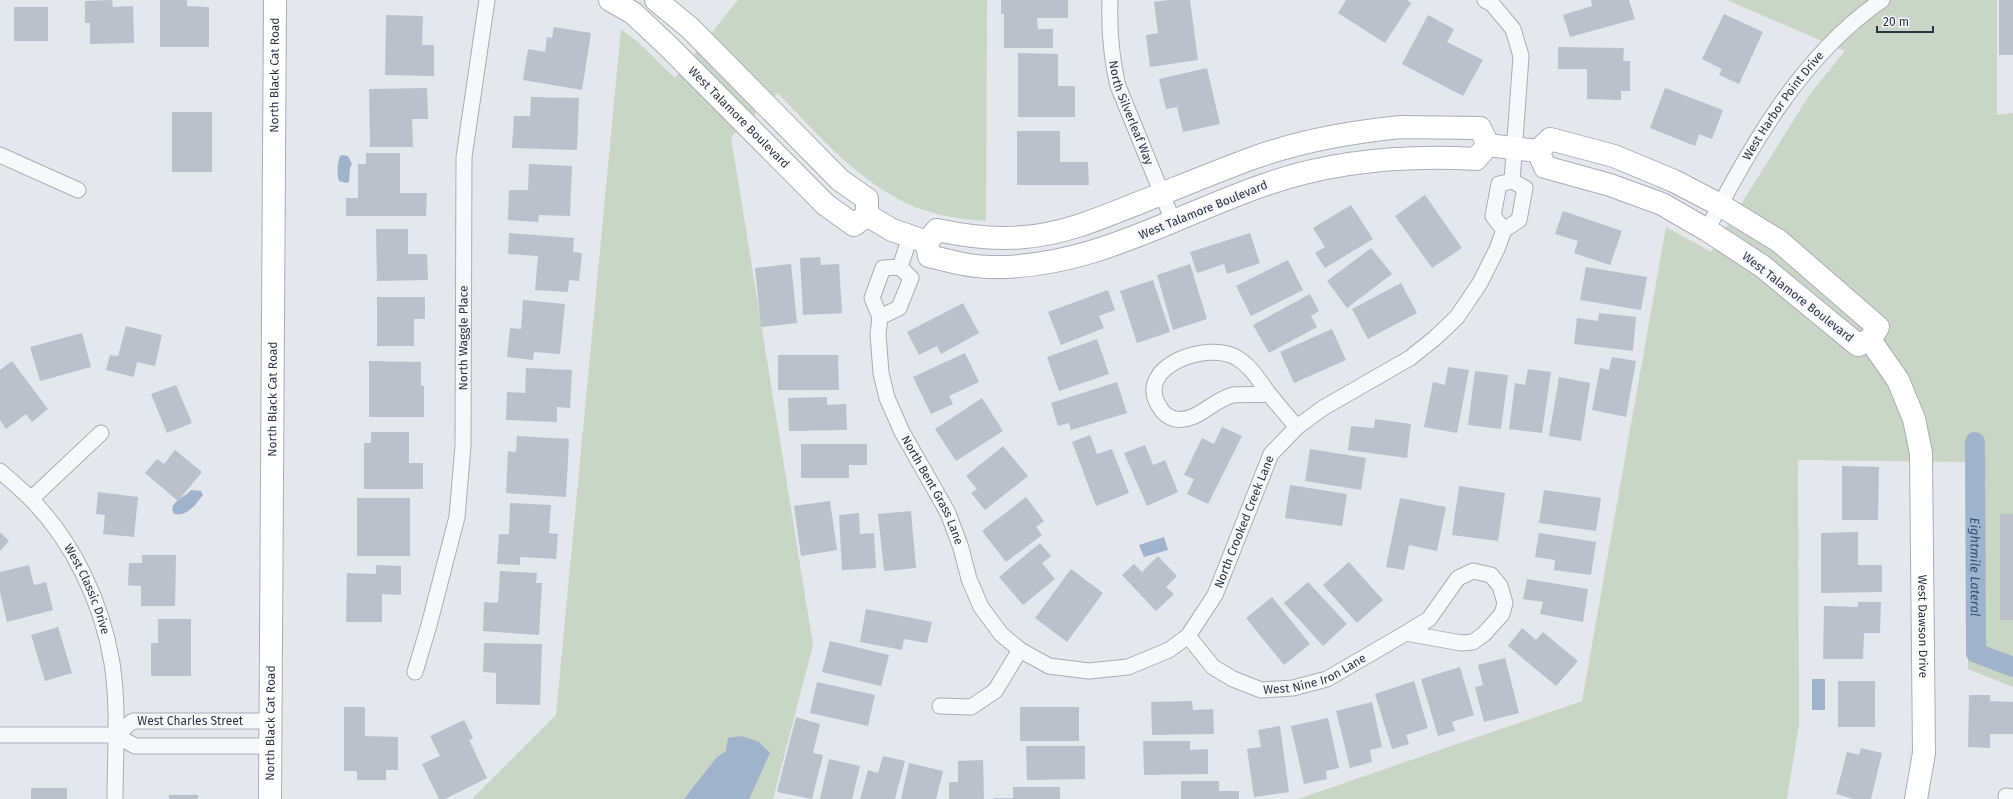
<svg xmlns="http://www.w3.org/2000/svg" width="2013" height="799" font-family="'Fira Sans',sans-serif">
<rect width="100%" height="100%" fill="#e4e7ec"/>
<!-- green -->
<g fill="#c9d6c5">
<path d="M738,0H987L986,221C955,219 920,213 893,196C848,170 813,130 778,93L731,137L813,645L773,799H472L556,715L621,29L639,43L675,78Z"/>
<polygon points="1727,0 1997,0 1997,115 2013,113 2013,687 1968,669 1969,462 1798,460 1799,724 1787,799 1298,799 1582,701 1666,227 1711,252 1810,94 1845,51"/>
</g>
<!-- water -->
<g fill="#9fb4cc">
<path d="M343,155L348,156L352,164L350,168L349,182L346,183L339,181C337,174 337,164 340,156Z"/>
<path d="M191,490L201,491L203,495C196,504 187,517 174,514C167,502 185,498 191,490Z"/>
<polygon points="1164,537 1168,550 1144,557 1139,545"/>
<rect x="1812" y="679" width="13" height="31"/>
<polygon points="742,736 759,742 770,753 749,799 684,799 716,758 726,751 728,738"/>
</g>
<g fill="none" stroke-linecap="round" stroke-linejoin="round">
<!-- canal -->
<path stroke="#9fb4cc" stroke-width="20" id="s1" d="M1975,442L1976,653L2013,667"/>
</g>
<!-- building -->
<g fill="#bbc0ca">
<polygon points="112,0 113,7 133,6 134,43 90,44 90,23 85,23 85,1"/>
<polygon points="160,0 187,0 187,6 209,7 209,47 160,47"/>
<polygon points="1001,0 1068,0 1068,18 1037,18 1038,29 1053,29 1053,48 1004,48 1004,14 1001,14"/>
<polygon points="1169,0 1190,0 1198,60 1150,67 1146,35 1158,33 1154,2"/>
<polygon points="1346,0 1407,0 1411,3 1385,43 1338,13"/>
<polygon points="1591,0 1629,0 1635,19 1570,37 1563,15 1592,6"/>
<rect x="1999" y="0" width="14" height="55"/>
<rect x="14" y="7" width="34" height="34"/>
<polygon points="1724,14 1763,32 1739,84 1719,75 1722,69 1702,59"/>
<polygon points="386,15 423,16 422,45 434,45 434,76 385,75"/>
<polygon points="1428,15 1454,29 1447,42 1483,60 1463,96 1402,64"/>
<polygon points="554,27 591,33 582,90 523,80 528,49 545,52 547,37 552,38"/>
<polygon points="1558,47 1624,48 1623,61 1630,61 1630,91 1621,91 1621,100 1587,99 1587,69 1558,69"/>
<polygon points="1018,53 1058,54 1058,86 1075,86 1075,117 1018,117"/>
<polygon points="1207,68 1220,124 1183,132 1177,107 1166,109 1159,79"/>
<polygon points="427,88 428,119 412,119 413,147 370,147 369,89"/>
<polygon points="1665,88 1723,110 1712,139 1699,134 1695,146 1650,128"/>
<polygon points="531,97 579,98 577,150 512,148 514,116 530,116"/>
<rect x="172" y="112" width="40" height="60"/>
<polygon points="1017,131 1060,131 1060,162 1088,162 1089,185 1017,185"/>
<polygon points="366,153 400,153 400,193 427,193 426,216 346,216 346,198 358,198 358,164 366,164"/>
<polygon points="529,164 572,166 570,216 539,215 538,222 508,220 509,190 528,190"/>
<polygon points="1425,195 1462,248 1432,268 1395,216"/>
<polygon points="1351,205 1373,239 1325,268 1315,253 1325,247 1313,228"/>
<polygon points="1563,211 1622,231 1610,265 1574,253 1578,241 1555,234"/>
<polygon points="376,229 408,229 408,254 427,254 428,280 377,281"/>
<polygon points="509,233 574,238 573,252 582,253 579,281 569,280 568,292 535,290 538,256 508,254"/>
<polygon points="1250,233 1260,263 1227,274 1224,264 1197,273 1190,252"/>
<polygon points="1371,248 1392,274 1347,308 1327,281"/>
<polygon points="820,257 821,265 839,264 842,313 803,315 800,258"/>
<polygon points="1288,260 1303,290 1251,316 1236,286"/>
<polygon points="791,264 797,323 761,327 755,268"/>
<polygon points="1190,264 1207,319 1173,330 1157,275"/>
<polygon points="1586,267 1647,277 1641,310 1580,300"/>
<polygon points="1153,280 1170,332 1137,343 1120,291"/>
<polygon points="1401,283 1417,313 1368,339 1352,309"/>
<polygon points="1108,290 1115,310 1099,316 1104,328 1061,345 1048,312"/>
<polygon points="1310,294 1319,311 1311,316 1317,327 1269,353 1253,325"/>
<polygon points="377,297 425,297 425,319 414,319 414,346 377,346"/>
<polygon points="523,300 565,304 560,354 534,352 533,360 507,357 510,328 521,329"/>
<polygon points="963,303 979,333 941,354 937,346 919,355 907,332"/>
<polygon points="1599,313 1636,317 1633,351 1574,344 1577,318 1598,321"/>
<polygon points="126,326 162,335 155,366 137,362 134,377 106,370 110,355 118,356"/>
<polygon points="1332,329 1346,360 1294,383 1280,352"/>
<polygon points="82,333 91,367 40,381 30,347"/>
<polygon points="1097,339 1109,374 1059,391 1047,357"/>
<polygon points="965,353 979,382 949,396 953,404 931,414 913,377"/>
<polygon points="778,355 838,355 839,390 778,390"/>
<polygon points="1612,357 1636,361 1626,417 1592,410 1600,368 1609,370"/>
<polygon points="12,361 48,409 32,422 26,414 6,429 0,420 0,370"/>
<polygon points="369,361 421,362 421,386 424,386 424,417 369,417"/>
<polygon points="1448,367 1469,370 1457,433 1424,427 1433,382 1445,385"/>
<polygon points="526,368 572,370 570,408 557,407 557,422 506,420 507,392 525,393"/>
<polygon points="1528,369 1551,372 1542,433 1509,429 1515,383 1525,385"/>
<polygon points="1475,371 1508,375 1501,429 1468,425"/>
<polygon points="1559,377 1590,383 1581,441 1549,436"/>
<polygon points="1117,382 1127,413 1071,430 1069,423 1058,426 1051,403"/>
<polygon points="176,385 192,423 167,433 151,394"/>
<polygon points="827,397 827,405 846,404 847,430 789,431 788,398"/>
<polygon points="982,398 1003,431 956,461 935,429"/>
<polygon points="1375,419 1411,424 1407,458 1348,450 1351,426 1374,428"/>
<polygon points="1222,427 1242,436 1208,504 1187,494 1194,479 1184,475 1202,438 1214,444"/>
<polygon points="371,432 409,432 409,463 423,463 423,489 364,489 364,443 371,443"/>
<polygon points="1090,435 1097,454 1112,449 1129,493 1096,506 1072,442"/>
<polygon points="517,436 569,439 566,497 506,493 508,451 516,452"/>
<polygon points="801,444 867,444 867,465 849,465 849,478 801,478"/>
<polygon points="1145,445 1153,465 1165,460 1178,492 1147,506 1124,453"/>
<polygon points="1003,446 1028,476 985,510 971,493 977,489 966,476"/>
<polygon points="1310,449 1366,458 1361,490 1305,481"/>
<polygon points="175,450 202,472 178,501 145,473 157,459 164,464"/>
<polygon points="1842,466 1879,467 1878,520 1842,520"/>
<polygon points="1290,485 1347,494 1342,526 1285,518"/>
<polygon points="1459,486 1505,493 1498,541 1452,535"/>
<polygon points="1544,490 1601,498 1596,531 1539,523"/>
<polygon points="98,492 138,497 134,537 103,534 105,515 96,514"/>
<polygon points="1026,497 1044,521 1036,527 1042,535 1006,562 982,531"/>
<rect x="357" y="498" width="53" height="58"/>
<polygon points="1400,498 1446,507 1437,551 1409,545 1404,570 1386,567"/>
<polygon points="830,501 837,550 801,556 794,506"/>
<polygon points="510,503 551,505 549,533 558,534 556,559 520,557 520,565 497,564 499,534 509,534"/>
<polygon points="911,511 916,568 884,571 878,514"/>
<polygon points="859,513 860,534 874,533 876,568 842,570 839,515"/>
<rect x="2000" y="514" width="13" height="106"/>
<polygon points="0,532 9,541 0,551"/>
<polygon points="1858,532 1858,565 1882,565 1882,592 1821,593 1821,533"/>
<polygon points="1539,533 1596,542 1591,575 1554,570 1555,560 1535,557"/>
<polygon points="1040,543 1051,556 1042,563 1055,579 1023,605 999,577"/>
<polygon points="142,555 176,555 175,606 141,606 141,586 128,585 129,563 142,563"/>
<polygon points="1158,556 1177,576 1166,587 1174,594 1156,611 1122,575 1134,564 1142,572"/>
<polygon points="1349,562 1383,600 1357,623 1323,585"/>
<polygon points="29,565 34,585 46,582 53,610 7,622 0,592 0,572"/>
<polygon points="376,565 401,566 401,595 382,594 382,622 346,622 347,573 376,574"/>
<polygon points="1071,569 1103,593 1067,642 1035,618"/>
<polygon points="500,571 537,573 536,583 542,583 539,635 483,631 484,602 498,603"/>
<polygon points="1527,579 1588,589 1583,622 1540,614 1543,602 1523,599"/>
<polygon points="1308,582 1347,624 1323,646 1284,603"/>
<polygon points="1272,597 1310,644 1284,665 1246,618"/>
<polygon points="1858,602 1881,602 1880,633 1864,633 1863,659 1823,659 1824,606 1858,607"/>
<polygon points="866,609 932,622 927,643 904,639 902,650 860,642"/>
<polygon points="158,619 191,619 191,676 151,676 151,643 158,643"/>
<polygon points="58,627 72,673 45,681 31,635"/>
<polygon points="1522,628 1536,640 1543,632 1578,661 1556,686 1508,646"/>
<polygon points="830,641 889,655 881,686 822,672"/>
<polygon points="484,643 542,644 540,705 496,704 496,673 483,672"/>
<polygon points="1505,658 1519,713 1484,722 1475,687 1483,685 1478,665"/>
<polygon points="1460,667 1474,715 1452,722 1455,731 1438,736 1421,679"/>
<polygon points="1414,681 1428,728 1406,735 1409,744 1392,749 1375,694"/>
<rect x="1838" y="681" width="37" height="46"/>
<polygon points="817,682 875,695 868,726 810,713"/>
<polygon points="1969,695 1990,695 1990,701 2013,702 2013,734 1990,734 1990,748 1968,747"/>
<polygon points="1192,701 1193,710 1213,709 1214,734 1152,735 1151,702"/>
<polygon points="1372,702 1382,747 1370,750 1372,762 1350,768 1336,711"/>
<polygon points="344,707 365,707 365,736 398,737 398,770 386,770 386,780 357,780 357,771 344,771"/>
<rect x="1020" y="707" width="59" height="34"/>
<polygon points="796,717 820,724 813,753 823,755 812,799 777,792"/>
<polygon points="1328,718 1339,768 1326,771 1327,779 1304,784 1291,726"/>
<polygon points="464,720 473,738 469,740 487,778 445,799 439,799 422,764 440,756 430,736"/>
<polygon points="1280,726 1289,792 1254,797 1247,749 1261,747 1258,730"/>
<polygon points="1143,741 1190,741 1190,750 1208,749 1208,774 1144,775"/>
<polygon points="1026,746 1085,746 1085,779 1027,780"/>
<polygon points="1861,748 1882,753 1871,799 1854,799 1836,794 1847,752 1859,755"/>
<polygon points="883,756 905,761 895,799 860,799 868,770 878,773"/>
<polygon points="829,759 860,766 852,799 820,799"/>
<polygon points="983,760 984,799 949,799 949,782 958,782 958,761"/>
<polygon points="909,763 943,771 936,799 901,799"/>
<polygon points="1181,781 1219,781 1219,791 1239,791 1239,799 1181,799"/>
<polygon points="1013,787 1060,787 1060,799 994,799 994,798 1013,798"/>
<rect x="31" y="788" width="36" height="11"/>
<rect x="169" y="795" width="29" height="4"/>
</g>
<g fill="none" stroke-linecap="round" stroke-linejoin="round">
<defs>
<g id="street">
<path id="s2" d="M1110,0C1109,29 1111,57 1118,86L1173,221"/>
<polyline points="1485,0 1492,4 1513,29 1521,56 1512,181"/>
<polyline points="0,155 78,190"/>
<polygon points="1512,181 1525,188 1519,220 1504,230 1493,216 1499,184"/>
<path id="s3" d="M1707,230C1751,145 1802,55 1882,0"/>
<polygon points="900,267 911,278 899,308 880,317 872,298 883,268"/>
<polyline points="900,267 910,237"/>
<path id="s4" d="M880,317L878,334L881,373L887,398L902,432L948,513L961,548L969,579L981,607L1001,634L1020,650L1049,666L1089,671L1128,667L1169,650L1188,636L1215,595L1271,454L1297,427L1323,408L1410,358L1435,338L1457,317L1480,283L1497,249L1504,230"/>
<path d="M1269,394C1260,395 1240,394 1233,395C1212,400 1197,423 1175,419C1167,417 1162,412 1159,406C1134,366 1209,340 1237,358C1252,367 1259,381 1269,394C1278,405 1287,416 1297,427"/>
<path id="s5" d="M0,471C10,480 21,489 31,499C74,543 102,603 112,663C119,707 115,754 115,799"/>
<polyline points="31,499 101,433"/>
<path id="s6" d="M1188,636L1213,667L1233,679L1261,690L1293,688L1327,679L1406,633L1461,643L1473,642L1484,634L1502,614L1505,603L1500,586L1491,575L1473,571L1458,578L1429,619L1406,633"/>
<path id="s7" d="M415,672L429,625L457,517L463,446L464,157L487,0"/>
<polyline points="940,706 971,707 995,691 1020,650"/>
<polyline points="0,735 115,735 135,746 270,746"/>
<path id="s8" d="M115,735L133,721H270"/>
<polyline points="2006,796 2013,797"/>
</g>
<g id="secondary">
<path id="s9" d="M610,0L633,13L669,47L826,205L854,225L867,215V199L840,180L690,28L656,0"/>
<path d="M1401,127L1480,128L1488,145L1476,159C1405,155 1332,161 1264,185C1174,216 1090,269 991,267C970,267 949,261 929,256L927,242L937,230C965,236 995,240 1024,237C1062,234 1096,220 1131,206C1172,190 1212,173 1253,158C1300,141 1350,132 1401,127Z"/>
<polygon points="1550,139 1614,156 1674,181 1720,205 1779,241 1878,327 1870,340 1858,345 1762,266 1707,230 1662,204 1610,185 1545,167 1538,151"/>
<polyline points="1488,145 1538,151"/>
<polyline points="867,215 892,230 927,242"/>
<path id="s10" d="M1870,340L1898,380L1914,419L1921,453L1924,753L1916,799"/>
<path id="s11" d="M270,799L275,0"/>
</g>
</defs>
<!-- street casing -->
<use href="#street" stroke="#a9aeb7" stroke-width="17"/>
<!-- secondary casing -->
<use href="#secondary" stroke="#a9aeb7" stroke-width="24"/>
<!-- street -->
<use href="#street" stroke="#f7f8fa" stroke-width="15"/>
<!-- secondary -->
<use href="#secondary" stroke="#fff" stroke-width="22"/>
</g>
<g text-anchor="middle" dominant-baseline="central" stroke-width="4" stroke-linejoin="round" paint-order="stroke">
<!-- street labels -->
<g font-size="12" fill="#2b3445" stroke="#f4f6f9">
<text stroke="none"><textPath href="#s11" startOffset="724">North Black Cat Road</textPath></text>
<text stroke="none"><textPath href="#s3" startOffset="146">West Harbor Point Drive</textPath></text>
<text stroke="none"><textPath href="#s2" startOffset="116">North Silverleaf Way</textPath></text>
<text stroke="none"><textPath href="#s9" startOffset="175">West Talamore Boulevard</textPath></text>
<text transform="translate(1203 210) rotate(-22)">West Talamore Boulevard</text>
<text transform="translate(1798 297) rotate(38)">West Talamore Boulevard</text>
<text stroke="none"><textPath href="#s7" startOffset="340">North Waggle Place</textPath></text>
<text stroke="none"><textPath href="#s11" startOffset="400">North Black Cat Road</textPath></text>
<text stroke="none"><textPath href="#s4" startOffset="185">North Bent Grass Lane</textPath></text>
<text stroke="none"><textPath href="#s4" startOffset="679">North Crooked Creek Lane</textPath></text>
<text stroke="none"><textPath href="#s5" startOffset="149">West Classic Drive</textPath></text>
<text stroke="none"><textPath href="#s10" startOffset="299">West Dawson Drive</textPath></text>
<text stroke="none"><textPath href="#s6" startOffset="150">West Nine Iron Lane</textPath></text>
<text stroke="none"><textPath href="#s8" startOffset="80">West Charles Street</textPath></text>
<text stroke="none"><textPath href="#s11" startOffset="76">North Black Cat Road</textPath></text>
</g>
<!-- water labels -->
<g font-size="13" font-style="italic" fill="#34527a" stroke="#f4f6f9">
<text stroke="none"><textPath href="#s1" startOffset="125">Eightmile Lateral</textPath></text>
</g>
</g>
<!-- scale -->
<path d="M1877 26v6h56v-6" fill="none" stroke="#2b3445" stroke-width="2"/>
<text x="1883" y="26" font-size="12" fill="#2b3445" stroke="#f4f6f9" stroke-width="3" paint-order="stroke">20 m</text>
</svg>
